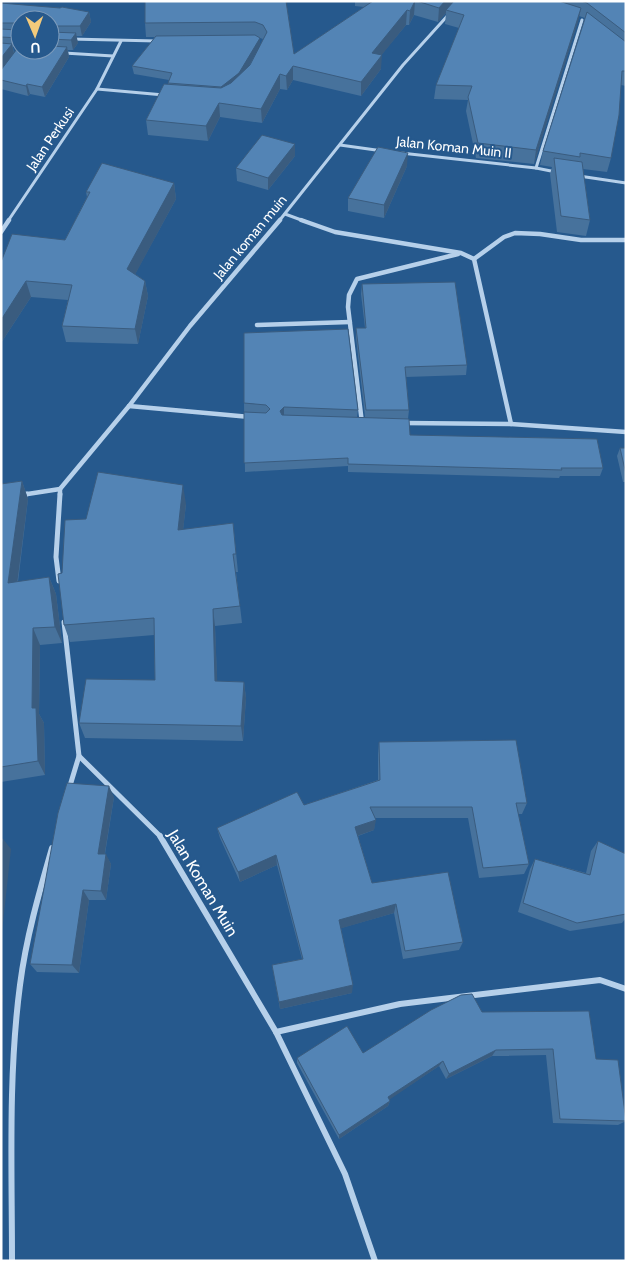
<svg xmlns="http://www.w3.org/2000/svg" width="627" height="1262" font-family="Cabin,sans-serif">
<rect width="100%" height="100%" fill="#26598d"/>
<g fill="none" stroke-linecap="round" stroke-linejoin="round">
<!-- minor-far3 -->
<g stroke="#b6d0ea" stroke-width="3">
<polyline points="70,39 157,41"/>
<polyline points="64,53 113,56"/>
<polyline points="97,89 164,95"/>
<polyline points="340,145 383,151"/>
<polyline points="401,153 536,168 556,172"/>
<polyline points="536,168 582,20"/>
<polyline points="579,176 626,183"/>
<polyline points="285,214 304,221"/>
<polyline points="8,221 97,89 121,41"/>
<polyline points="279,221 403,65 450,13"/>
</g>
<!-- minor-far2 -->
<g stroke="#b6d0ea" stroke-width="4.5">
<polyline points="301,220 335,232 461,253 474,259 511,424"/>
<polyline points="1,232 9,220"/>
<polyline points="474,259 504,237 515,233 540,234 581,240 626,240"/>
<polyline points="257,325 350,322"/>
<polyline points="129,406 250,417"/>
<polyline points="362,423 348,307 349,295 357,279 458,254"/>
<polyline points="404,423 511,424 626,432"/>
<polyline points="60,489 129,406 190,326 280,220"/>
<polyline points="21,495 60,489"/>
<polyline points="60,495 60,489"/>
</g>
<!-- minor-far1 -->
<g stroke="#b6d0ea" stroke-width="5">
<polyline points="21,495 27,494"/>
<polyline points="59,581 56,557 60,494"/>
<polyline points="64,622 79,756 161,837"/>
<polyline points="69,789 79,756"/>
</g>
<!-- minor -->
<g stroke="#b6d0ea" stroke-width="6">
<polyline points="160,836 276,1032 345,1174 375,1261"/>
<polyline points="276,1032 400,1004 600,980 626,989"/>
<path d="M12,1261C12,1169 8,1076 20,985C26,938 39,893 52,848"/>
</g>
</g>
<!-- wall -->
<g fill="#47729c" fill-rule="evenodd">
<path d="M286,1L294,54L364,7L355,6V1H626V86L621,85L611,158L607,172L583,169L590,220L586,236L557,232L550,174L552,167L540,165L543,151L585,18L579,16L534,164L476,158L466,111L468,100L434,99L436,85L459,28L445,24L446,13L438,22L414,15L409,25H406L381,55V69L361,96L293,80L287,90L280,89L262,123L220,117L208,141L148,135L146,120L168,84L169,80L134,74L132,66L155,37H146L145,23ZM260,38L263,39L260,45Z"/>
<path d="M1,3L89,12L91,22L82,36H76L78,43L73,50H68L69,57L45,97L30,94L28,96L1,89ZM20,20H50V50H20ZM13,47H18L14,53Z"/>
<polygon points="295,156 268,190 237,181 236,168"/>
<polygon points="407,166 384,218 348,211 348,198"/>
<polygon points="174,183 176,199 135,274 145,281 148,296 138,344 66,342 62,326 68,300 31,297 1,343 1,262 65,240 87,197 86,192"/>
<polygon points="362,284 467,365 466,375 406,377 409,410 408,419 410,435 603,468 600,476 560,476 559,478 348,472 348,466 245,472 244,403 358,410 357,417 365,417 356,338 356,328 365,328 361,294"/>
<polygon points="620,448 626,448 626,482 623,482 617,456"/>
<polygon points="22,481 28,499 18,582 49,577 56,594 62,643 40,645 39,714 44,723 45,775 1,782 1,484"/>
<polygon points="186,504 183,530 233,523 238,572 236,572 242,623 215,626 217,681 244,682 246,698 243,741 85,738 79,723 155,680 154,635 70,642 64,625 86,519"/>
<polygon points="379,742 527,803 522,814 518,814 529,864 524,874 479,878 468,818 375,818 374,830 358,836 372,883 463,942 459,950 403,959 394,913 341,928 352,993 280,1009 272,965 302,959 277,865 240,882 220,838 217,828 304,805 378,780 378,754"/>
<polygon points="114,797 105,854 111,864 106,900 89,900 79,973 37,972 30,964"/>
<polygon points="598,841 626,854 626,918 622,923 570,931 518,912 530,869 535,859 586,873 591,851"/>
<polygon points="482,1012 596,1059 626,1121 618,1125 553,1123 546,1055 492,1056 446,1079 439,1066 389,1099 390,1101 388,1106 339,1139 297,1063 297,1058 363,1053"/>
</g>
<!-- shaded-wall -->
<g fill="#3a5c7f">
<polygon points="415,1 414,15 409,25 410,11"/>
<polygon points="445,1 457,1 446,10 446,13 438,22 439,8"/>
<polygon points="581,8 578,22 534,164 536,150"/>
<polygon points="407,10 406,25 372,67 372,53"/>
<polygon points="89,12 91,22 82,36 80,26"/>
<polygon points="76,33 78,43 73,50 71,40"/>
<polygon points="260,38 260,46 240,82 221,96 221,87"/>
<polygon points="12,44 14,54 1,72 1,58"/>
<polygon points="67,47 69,57 45,97 42,87"/>
<polygon points="382,55 381,69 361,96 361,82"/>
<polygon points="293,66 293,80 287,90 286,76"/>
<polygon points="280,74 280,89 262,123 261,109"/>
<polygon points="27,84 30,94 28,96 26,86"/>
<polygon points="219,103 220,117 208,141 206,126"/>
<polygon points="295,144 295,156 268,190 268,178"/>
<polygon points="408,153 407,166 384,218 384,205"/>
<polygon points="174,183 176,199 130,284 127,269"/>
<polygon points="26,281 31,297 1,343 1,320"/>
<polygon points="145,281 148,296 138,344 135,329"/>
<polygon points="284,407 284,416 280,419 280,411"/>
<polygon points="22,481 28,499 15,600 8,583"/>
<polygon points="183,485 186,504 181,549 178,530"/>
<polygon points="49,577 56,594 62,643 55,627"/>
<polygon points="213,609 215,626 218,698 215,681"/>
<polygon points="33,628 40,645 39,714 44,723 45,775 38,761 32,708"/>
<polygon points="244,682 246,698 243,741 241,726"/>
<polygon points="109,786 114,797 103,864 98,854"/>
<polygon points="376,820 374,830 354,837 355,827"/>
<polygon points="3,839 11,849 1,942 1,858"/>
<polygon points="106,854 111,864 106,900 101,891"/>
<polygon points="276,855 277,865 240,882 238,872"/>
<polygon points="83,890 89,900 79,973 72,965"/>
<polygon points="396,904 394,913 339,929 339,920"/>
<polygon points="353,985 352,993 280,1009 279,1002"/>
<polygon points="1,994 3,995 1,1014"/>
<polygon points="496,1050 492,1056 446,1079 449,1074"/>
<polygon points="443,1061 439,1066 386,1102 388,1097"/>
<polygon points="390,1101 388,1106 339,1139 339,1135"/>
</g>
<!-- building -->
<g fill="#5384b5" stroke="#3a5c7f">
<polygon points="145,1 286,1 294,54 373,1 415,1 410,11 407,10 372,53 382,55 361,82 293,66 286,76 280,74 261,109 219,103 206,126 146,120 164,84 221,88 231,83 250,65 267,32 263,25 255,22 145,23"/>
<polygon points="417,1 445,1 439,8"/>
<polygon points="454,1 559,1 581,8 536,150 478,143 468,97 472,86 436,85 464,15 446,10"/>
<polygon points="581,1 626,1 626,33 587,3"/>
<polygon points="1,3 60,8 62,7 89,12 80,26 50,26 50,20 20,20 20,25 18,23 1,23"/>
<polygon points="587,12 626,42 626,71 622,71 619,115 611,158 580,153 580,157 543,151"/>
<polygon points="20,27 20,38 1,37 1,29 17,30"/>
<polygon points="50,32 76,33 71,40 50,39"/>
<polygon points="255,35 260,38 239,73 221,87 168,83 172,73 132,66 156,36"/>
<polygon points="1,43 12,44 1,58"/>
<polygon points="20,45 20,50 50,50 50,46 67,47 42,87 27,84 26,86 1,80 1,70"/>
<polygon points="262,135 295,144 268,178 236,168"/>
<polygon points="378,147 408,153 384,205 348,198"/>
<polygon points="554,158 582,162 590,220 561,216"/>
<polygon points="102,163 174,183 127,269 145,281 135,329 62,326 72,285 26,281 1,320 1,262 12,234 65,240 90,192 86,192"/>
<polygon points="455,282 467,365 405,367 409,410 366,410 356,328 366,328 362,284"/>
<polygon points="348,329 358,410 284,407 280,411 282,415 409,419 410,435 597,439 603,468 561,468 562,470 348,464 348,458 244,463 244,412 266,413 270,409 266,405 244,403 244,333"/>
<polygon points="620,448 626,448 626,474"/>
<polygon points="98,472 183,485 178,530 233,523 236,554 233,554 240,606 213,609 215,681 244,682 241,726 79,723 86,679 155,680 154,618 64,625 58,574 62,573 65,520 86,519"/>
<polygon points="22,481 8,583 49,577 55,627 33,628 32,708 36,708 38,761 1,767 1,484"/>
<polygon points="516,740 527,803 516,803 529,864 483,868 472,807 370,807 376,820 355,827 372,883 448,872 463,942 405,951 396,904 339,920 353,985 279,1002 272,965 303,959 276,855 238,872 217,828 297,792 304,805 380,780 379,742"/>
<polygon points="67,783 109,786 98,854 106,854 101,891 83,890 72,965 30,964 58,813"/>
<polygon points="1,839 3,839 1,858"/>
<polygon points="598,841 626,854 626,914 577,923 523,903 535,859 590,875"/>
<polygon points="472,994 482,1012 589,1011 596,1059 618,1060 626,1121 560,1119 553,1049 496,1050 449,1074 443,1061 388,1097 390,1101 339,1135 297,1058 347,1026 363,1053 431,1010 461,995"/>
</g>
<g text-anchor="middle" dominant-baseline="central" stroke-width="4" stroke-linejoin="round" paint-order="stroke">
<!-- far-street labels -->
<g font-size="14" fill="#fff" stroke="#26598d">
<text transform="translate(50 139) rotate(-56)">Jalan Perkusi</text>
<text transform="translate(454 147) rotate(6)">Jalan Koman Muin II</text>
<text transform="translate(250 237) rotate(-50)">Jalan koman muin</text>
</g>
<!-- street labels -->
<g font-size="16" fill="#fff" stroke="#26598d">
<text transform="translate(203 883) rotate(59)">Jalan Koman Muin</text>
</g>
</g>
<!-- border -->
<rect width="627" height="1262" fill="none" stroke="#ffffff" stroke-width="5"/>
<!-- north arrow -->
<g transform="translate(35 35) rotate(178)"><circle r="24" fill="#26598d" stroke="#7d9bbb"/>
<path d="M0-4L9 19L0 12L-9 19Z" fill="#f3ca7b"/>
<text y="-8" font-size="14" font-weight="bold" text-anchor="middle" fill="#ffffff">U</text>
</g>
</svg>
